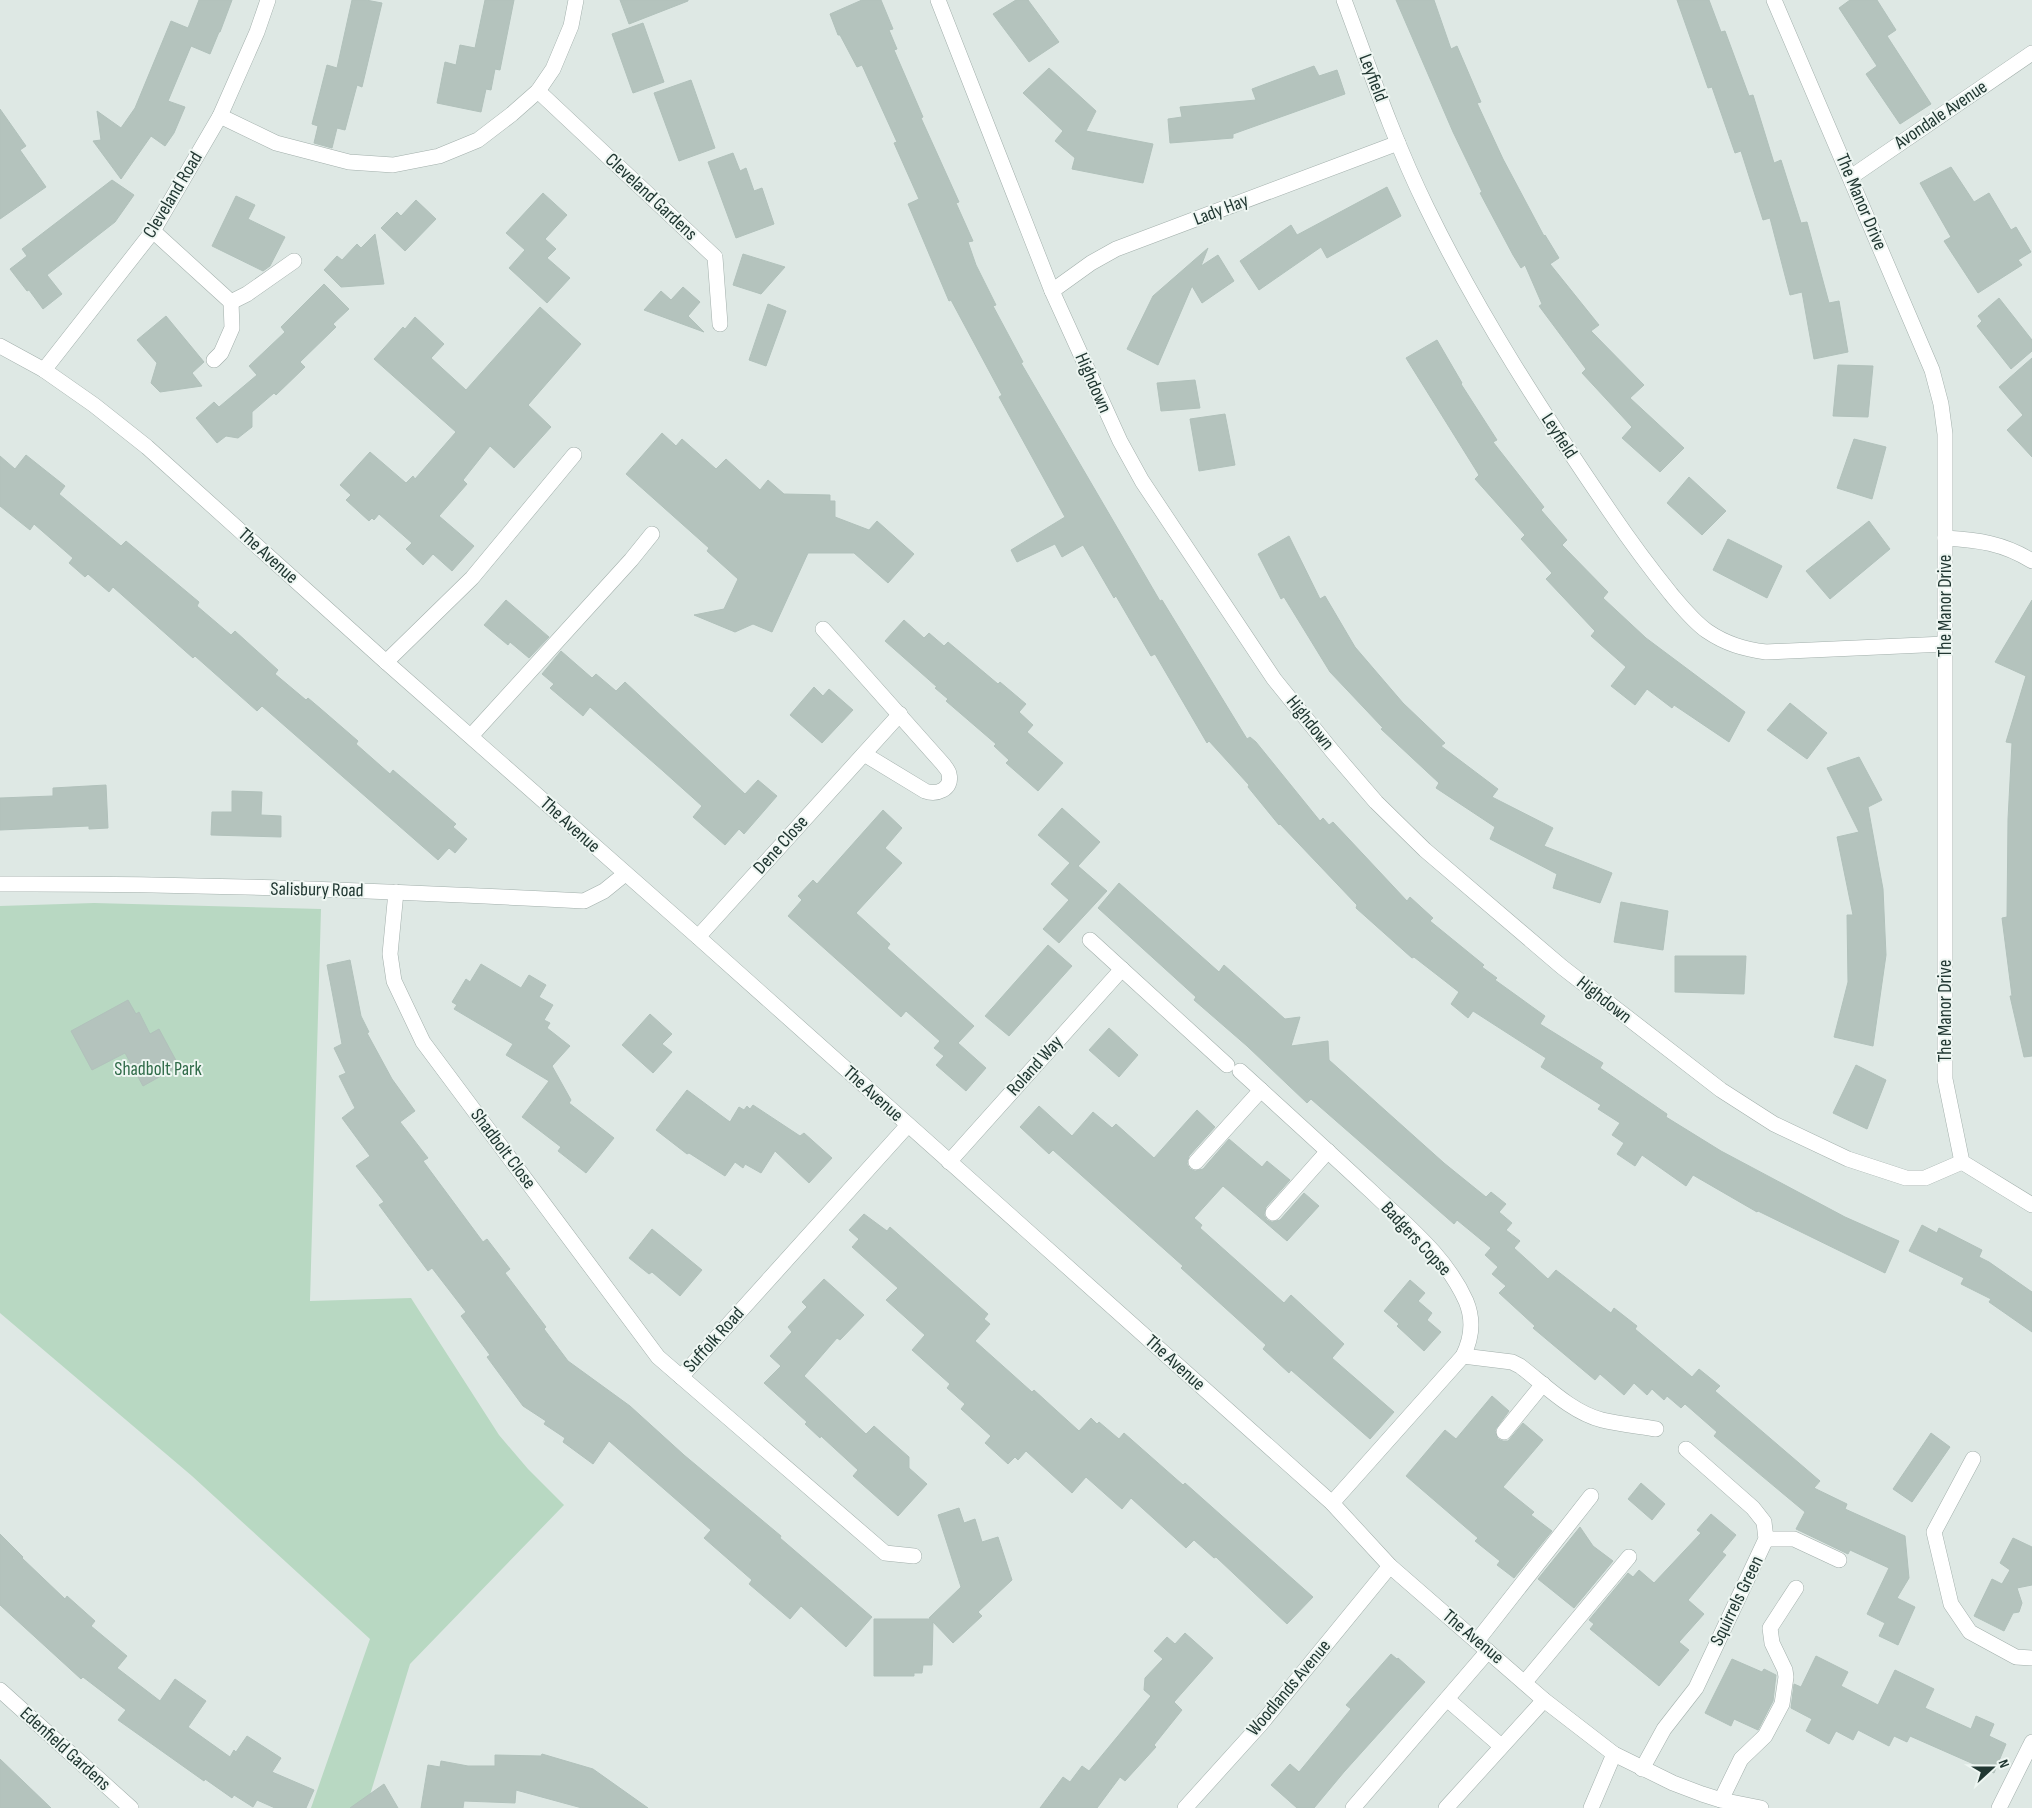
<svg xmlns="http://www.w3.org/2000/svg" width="2032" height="1808" font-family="'Sofia Sans Condensed',sans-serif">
<rect width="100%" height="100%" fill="#dee8e4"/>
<!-- green -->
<polygon fill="#b8d8c2" points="94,903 321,909 310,1301 411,1298 499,1435 528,1469 564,1505 410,1664 366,1808 311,1808 370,1639 192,1476 0,1313 0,906"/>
<!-- building -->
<g fill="#b4c3bd" stroke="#b1c1bb">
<polygon points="199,0 232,0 220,32 219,32 210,54 191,46 168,101 185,107 174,133 165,146 151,136 121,179 93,141 101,140 97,111 121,128 135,108 171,21 188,28"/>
<polygon points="352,0 366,0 382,3 362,87 357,85 345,130 337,128 332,148 314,143 318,126 312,124 327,65 337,68"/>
<polygon points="485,0 514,0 500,70 495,69 491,90 486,89 481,112 437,103 445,62 456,65 460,45 475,48"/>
<polygon points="620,0 688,0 688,1 629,24"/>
<polygon points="862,0 881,0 893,29 889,30 897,49 894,50 923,117 921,118 959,202 956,203 973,241 968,242 976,265 996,305 993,306 1023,362 1021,363 1160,601 1162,600 1247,739 1250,737 1256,742 1320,821 1323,818 1329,825 1333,822 1407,901 1410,897 1433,918 1430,921 1484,965 1482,967 1497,978 1495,980 1545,1016 1540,1024 1603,1063 1600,1068 1667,1114 1666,1117 1721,1151 1845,1217 1899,1241 1885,1273 1758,1211 1757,1212 1693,1175 1686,1186 1642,1155 1635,1166 1617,1154 1624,1143 1612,1135 1620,1123 1598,1109 1601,1105 1541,1067 1546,1058 1473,1011 1468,1018 1451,1004 1459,992 1414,957 1412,958 1356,908 1357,905 1280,824 1279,825 1248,787 1249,785 1209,741 1207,743 1155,654 1151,656 1116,596 1114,598 1083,545 1062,557 1055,544 1017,562 1011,550 1065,517 999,397 1002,395 951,300 949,301 908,204 919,199 894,143 897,142 862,65 857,67 840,35 838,35 830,14"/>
<polygon points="1016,0 1028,0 1059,42 1029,62 993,14"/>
<polygon points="1396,0 1434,0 1451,49 1457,46 1481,102 1477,103 1503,159 1544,236 1545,235 1559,258 1550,264 1599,325 1591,331 1644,385 1630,398 1684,448 1660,472 1622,438 1632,427 1582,373 1586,369 1539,306 1542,304 1525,265 1521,268 1513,255 1480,193 1482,192 1453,132"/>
<polygon points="1677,0 1709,0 1721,32 1725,31 1749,96 1753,95 1774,163 1781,160 1801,223 1807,222 1829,303 1839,301 1848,352 1814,359 1802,292 1790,295 1770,218 1763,220 1741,151 1735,153 1712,87 1708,88"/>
<polygon points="1850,0 1877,0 1896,30 1887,36 1931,104 1900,124 1866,74 1877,66 1839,8"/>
<polygon points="643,23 664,82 633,93 612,34"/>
<polygon points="1314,66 1319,76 1337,70 1345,94 1233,134 1233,138 1170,143 1168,119 1182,117 1180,107 1256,100 1252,89"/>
<polygon points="1049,68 1096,111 1086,131 1153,144 1143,183 1072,169 1075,158 1055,141 1063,131 1023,93"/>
<polygon points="691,80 715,148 679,161 654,93"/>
<polygon points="0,109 26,146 20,150 46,187 0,219"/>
<polygon points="733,153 740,171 746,168 754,191 762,188 774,224 736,238 708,162"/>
<polygon points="1951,167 1974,202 1989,193 2011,230 2016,227 2031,252 2018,260 2022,265 1978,293 1944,241 1951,237 1920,183"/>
<polygon points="112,180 134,195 115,222 47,275 62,294 43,309 29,290 27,291 10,269 27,256 22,249"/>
<polygon points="1387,187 1401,216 1327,258 1321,247 1259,290 1240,261 1291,225 1297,235"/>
<polygon points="543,193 567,215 545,239 556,249 547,258 570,278 547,303 509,268 525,250 506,233"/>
<polygon points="236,196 255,205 248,219 285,237 270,266 263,271 212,246"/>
<polygon points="416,200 436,219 405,251 381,228 397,212 401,216"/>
<polygon points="375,234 384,284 341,287 324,270 337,256 342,260 357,244 361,248"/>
<polygon points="1208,248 1201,266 1218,255 1234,281 1202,303 1192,286 1158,365 1127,349 1153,296"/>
<polygon points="743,254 785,267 761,294 733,285"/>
<polygon points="324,284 349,309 333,324 336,327 300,362 305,367 276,395 274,393 252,412 252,427 238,438 226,436 217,443 196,418 214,402 219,407 257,375 249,366 285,332 281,327"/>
<polygon points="683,287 700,302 688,316 704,332 644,310 661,291 671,300"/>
<polygon points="1999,298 2032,340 2032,351 2011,369 1977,326 1982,321 1978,316"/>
<polygon points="768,304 786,311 766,366 749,360"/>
<polygon points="540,307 581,344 528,405 551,427 514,468 490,446 463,480 467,484 439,516 474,546 452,571 433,554 423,565 406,549 412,543 379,514 374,520 372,518 369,521 346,500 351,495 340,485 370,452 406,483 413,476 415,479 456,432 374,359 403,327 405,329 415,317 444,344 431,358 466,390"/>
<polygon points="166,316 204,362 192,373 202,386 160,392 151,383 157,363 137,340"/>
<polygon points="1437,340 1462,383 1461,384 1497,440 1493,442 1544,507 1541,510 1567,540 1562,545 1608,592 1603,598 1646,638 1745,712 1729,742 1674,705 1672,708 1647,689 1635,705 1611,686 1626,667 1591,636 1595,631 1546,579 1552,573 1521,539 1525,535 1475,479 1479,475 1406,358"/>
<polygon points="2032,358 2032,457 2007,430 2023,415 1999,387"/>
<polygon points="1838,365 1873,366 1868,417 1833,416"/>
<polygon points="1195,380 1200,408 1161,411 1157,383"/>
<polygon points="1225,414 1235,465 1199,471 1190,419"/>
<polygon points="662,433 676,446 682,439 716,469 726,459 760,490 768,480 784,494 830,495 830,501 835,501 835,517 869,530 877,521 914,554 888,583 854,553 808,553 772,632 753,624 735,632 694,615 724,609 738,579 707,551 709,548 626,474"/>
<polygon points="1854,439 1886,447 1872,499 1837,488"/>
<polygon points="26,455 65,486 59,494 121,546 126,541 199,602 197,606 231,635 235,631 278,670 275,674 306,700 308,698 321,709 358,741 356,744 390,774 393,770 456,824 453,827 467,839 455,853 449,848 438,860 262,706 257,711 195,656 193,658 113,587 109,592 88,574 85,577 69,563 73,558 34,524 30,530 0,506 0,456 15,469"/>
<polygon points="1689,477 1726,511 1702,535 1667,503"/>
<polygon points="1869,521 1890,549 1830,599 1806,571"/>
<polygon points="1289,536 1320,599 1325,596 1355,647 1403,703 1445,743 1441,746 1498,789 1492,797 1553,828 1544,846 1612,873 1600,903 1553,888 1557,874 1490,839 1495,827 1436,788 1439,783 1381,729 1383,728 1330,672 1284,597 1281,599 1258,554"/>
<polygon points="1728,539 1782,566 1767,598 1713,570"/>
<polygon points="506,600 549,637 529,658 510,642 508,645 484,625"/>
<polygon points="2032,600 2032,1056 2024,1057 2010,996 2012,996 2002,918 2007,917 2008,819 2012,743 2006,742 2026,676 1995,662"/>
<polygon points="904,620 924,638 929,633 944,646 948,642 998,684 1000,682 1026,704 1019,712 1033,725 1027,732 1063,763 1038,791 1006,763 1009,760 994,746 996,744 946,701 948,699 935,688 937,687 885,641"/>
<polygon points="561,651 592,678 596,674 616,691 625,682 745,794 758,780 777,796 744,834 739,829 725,845 693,817 702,806 663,771 590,707 583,716 550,688 554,684 542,674"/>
<polygon points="814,687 823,696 829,689 853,710 822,743 790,715"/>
<polygon points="1790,703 1827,733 1807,759 1767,730"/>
<polygon points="1859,757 1882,800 1868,807 1883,889 1886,955 1873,1046 1834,1037 1848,982 1847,915 1853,915 1837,837 1859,832 1827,768"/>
<polygon points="106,785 108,828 89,829 89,826 0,830 0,798 53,796 53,788"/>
<polygon points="232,791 262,792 261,815 281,816 281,837 211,835 212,812 232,812"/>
<polygon points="1062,808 1100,842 1078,866 1107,891 1059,943 1043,929 1069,900 1051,884 1070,863 1038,835"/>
<polygon points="883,810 902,828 885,848 902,863 856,913 890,944 887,948 974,1026 958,1043 986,1068 966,1091 936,1065 944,1056 934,1048 940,1041 906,1011 901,1017 788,916 802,900 798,896 813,880 817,884"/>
<polygon points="1119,883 1219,972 1224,965 1285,1019 1300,1017 1291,1046 1328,1041 1329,1060 1444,1163 1486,1197 1491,1192 1506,1204 1499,1212 1512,1223 1506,1230 1520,1241 1514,1248 1548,1279 1556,1270 1611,1313 1614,1308 1637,1326 1635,1329 1692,1377 1699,1369 1720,1386 1715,1391 1820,1481 1814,1488 1847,1504 1845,1509 1905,1536 1909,1578 1897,1598 1915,1607 1898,1645 1879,1636 1885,1623 1867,1614 1889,1568 1850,1550 1848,1554 1796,1529 1805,1512 1714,1436 1717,1432 1685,1404 1681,1408 1667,1396 1664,1400 1652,1389 1647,1395 1634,1383 1624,1395 1600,1374 1595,1380 1533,1328 1535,1326 1499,1293 1506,1286 1492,1274 1498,1267 1485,1255 1491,1248 1457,1220 1454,1224 1311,1099 1307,1103 1247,1046 1194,1000 1196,997 1098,908"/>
<polygon points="1621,902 1668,911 1663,950 1614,942"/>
<polygon points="1048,945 1072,966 1009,1036 985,1016"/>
<polygon points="1675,956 1746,956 1744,994 1675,992"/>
<polygon points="350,960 361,1016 369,1032 367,1033 392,1079 415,1111 400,1122 428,1158 423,1161 483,1242 487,1239 510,1269 505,1273 546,1327 544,1329 568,1361 630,1406 684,1455 781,1536 780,1538 872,1617 846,1647 801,1606 790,1619 749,1584 752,1580 704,1538 711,1530 609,1441 593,1464 563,1442 565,1438 544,1424 546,1421 523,1406 487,1357 490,1355 461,1316 466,1312 432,1268 428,1271 379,1205 384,1202 356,1166 370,1156 342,1118 355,1108 339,1076 346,1073 334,1048 342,1044 327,965"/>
<polygon points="481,964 521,988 529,975 546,985 539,997 553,1005 544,1020 550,1023 547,1028 570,1046 552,1066 571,1100 569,1103 614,1138 586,1173 558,1151 561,1147 522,1117 549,1081 506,1055 513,1044 454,1009 457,1005 452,1002 466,979 470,982"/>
<polygon points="128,1000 136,1014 139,1012 150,1034 159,1029 179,1066 143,1086 125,1053 92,1070 71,1031"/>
<polygon points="650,1014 672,1034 662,1044 672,1052 653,1073 622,1045"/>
<polygon points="1109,1028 1138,1055 1119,1077 1089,1050"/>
<polygon points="1856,1065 1886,1080 1867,1129 1833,1113"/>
<polygon points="687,1090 730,1122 739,1107 744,1110 747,1106 750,1109 753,1105 800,1136 804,1133 832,1158 809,1183 775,1151 761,1173 745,1164 743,1168 735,1162 725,1176 689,1153 687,1154 656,1130"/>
<polygon points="1039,1106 1072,1136 1093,1112 1112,1128 1116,1124 1154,1158 1197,1110 1215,1127 1189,1156 1187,1164 1190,1169 1195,1171 1203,1169 1229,1139 1262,1167 1267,1161 1290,1180 1266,1207 1264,1215 1267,1220 1272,1222 1280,1220 1304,1193 1319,1206 1287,1241 1223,1186 1194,1218 1202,1225 1200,1228 1284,1303 1291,1295 1344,1344 1332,1358 1394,1412 1370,1439 1291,1370 1289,1373 1263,1349 1266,1345 1181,1268 1183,1266 1053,1150 1049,1154 1020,1127"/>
<polygon points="864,1214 887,1231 890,1227 988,1314 984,1319 990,1324 975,1341 1032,1392 1034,1390 1079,1431 1091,1418 1097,1424 1099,1422 1119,1439 1124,1433 1183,1485 1185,1483 1313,1597 1287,1624 1216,1557 1214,1558 1194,1540 1186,1548 1131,1498 1122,1509 1086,1477 1072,1493 1026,1451 1018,1460 1015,1457 1008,1464 985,1443 991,1436 961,1409 965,1404 947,1388 950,1384 912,1350 925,1335 886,1300 898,1288 852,1247 859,1239 849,1230"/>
<polygon points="1922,1225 1937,1233 1939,1228 1982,1250 1979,1257 1989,1262 2032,1292 2032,1332 1989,1302 1991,1299 1961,1284 1964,1278 1909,1251"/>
<polygon points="652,1229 702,1270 680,1296 652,1272 649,1274 629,1258"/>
<polygon points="824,1279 864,1315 840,1340 837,1338 804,1376 866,1434 874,1426 909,1457 909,1468 927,1484 898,1516 853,1476 858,1470 821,1436 820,1438 805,1424 807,1422 764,1383 781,1366 770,1356 792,1332 788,1327 807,1307 802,1302"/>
<polygon points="1410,1280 1425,1293 1418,1301 1432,1313 1427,1320 1441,1332 1424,1351 1397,1326 1399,1324 1384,1311"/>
<polygon points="1492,1396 1509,1411 1495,1430 1498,1439 1503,1441 1508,1441 1523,1423 1543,1440 1503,1487 1534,1512 1531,1515 1552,1531 1514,1578 1497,1565 1500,1561 1475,1541 1478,1538 1406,1476 1445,1430 1456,1439"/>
<polygon points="1931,1433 1950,1447 1912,1502 1893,1489"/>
<polygon points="1641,1483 1665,1504 1652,1520 1628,1499"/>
<polygon points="959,1508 964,1523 975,1519 982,1542 998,1537 1012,1580 978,1612 982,1616 953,1643 933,1622 932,1665 923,1665 922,1673 914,1673 914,1676 874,1676 874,1619 931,1619 929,1618 961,1587 938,1515"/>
<polygon points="1711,1514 1736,1535 1722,1552 1726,1555 1688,1600 1704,1614 1679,1642 1689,1650 1659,1686 1590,1629 1594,1624 1589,1620 1628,1573 1633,1577 1639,1570 1654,1583 1701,1533 1697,1530"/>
<polygon points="1580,1527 1593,1546 1613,1561 1574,1608 1538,1579"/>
<polygon points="0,1534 23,1557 22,1558 65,1599 67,1596 95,1621 91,1626 127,1656 117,1668 160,1701 175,1679 206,1701 188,1727 230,1757 234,1750 236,1752 247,1736 281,1758 272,1772 314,1790 306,1808 275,1808 257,1800 253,1807 234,1795 232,1798 205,1779 204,1781 118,1720 126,1710 83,1677 81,1679 0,1605"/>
<polygon points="2013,1538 2032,1547 2032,1585 2017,1588 2022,1603 2019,1612 2013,1613 2004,1631 1974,1616 1992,1579 2002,1584 2010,1570 2000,1563"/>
<polygon points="1185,1633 1213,1658 1174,1702 1182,1710 1154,1745 1156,1747 1125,1781 1120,1777 1097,1808 1040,1808 1063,1777 1070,1782 1082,1766 1089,1771 1151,1696 1144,1690 1145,1678 1163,1659 1154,1651 1167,1637 1175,1644"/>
<polygon points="1391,1654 1397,1659 1398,1658 1425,1682 1344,1772 1314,1808 1297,1808 1271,1785 1290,1764 1299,1772 1351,1709 1346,1705"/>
<polygon points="1816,1656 1848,1672 1841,1686 1878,1705 1895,1670 1934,1689 1925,1708 1971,1729 1976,1716 1994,1724 1989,1736 2006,1744 1994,1773 1910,1736 1907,1742 1894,1736 1889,1746 1858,1730 1853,1740 1836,1731 1829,1744 1806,1731 1812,1719 1791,1708 1794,1684 1801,1687"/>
<polygon points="1732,1659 1762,1672 1764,1669 1776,1675 1773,1701 1758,1730 1734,1719 1731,1726 1705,1713"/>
<polygon points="542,1754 593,1769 648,1808 582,1808 516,1790 515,1803 464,1801 463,1808 421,1808 428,1765 440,1767 441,1761 468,1766 495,1766 495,1755 541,1756"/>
<polygon points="0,1759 25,1783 51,1808 0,1808"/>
<polygon points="384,1784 398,1808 350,1808"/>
</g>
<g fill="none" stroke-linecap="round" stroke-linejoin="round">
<defs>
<g id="minor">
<polyline points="938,0 1052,291 1120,441 1142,481 1274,679 1333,752 1376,802 1425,850 1562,967 1721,1090 1774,1124 1848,1159 1906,1178 1925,1178 1962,1162"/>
<path d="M1344,0C1370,70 1394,141 1427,208C1479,315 1544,415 1611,513C1630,541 1650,568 1671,594C1682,607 1693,621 1707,631C1726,644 1744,649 1766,652L1945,644"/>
<polyline points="1774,0 1932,370 1941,404 1945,434 1945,1079 1962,1162 2032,1205"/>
<polyline points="538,91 715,257 720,324"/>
<polyline points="220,116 276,143 349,162 393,165 439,156 478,140 512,114 538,91 553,69 571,26 576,0"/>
<polyline points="1851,177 2032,53"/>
<polyline points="153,231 231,302 247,294 294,261"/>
<polyline points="1052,291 1091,263 1116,249 1398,143"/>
<polyline points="0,346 44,370 94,405 147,447 386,662 698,937 1332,1503 1390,1566 1544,1700 1614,1754 1673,1783 1702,1794 1721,1800 1761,1808"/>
<polyline points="214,360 221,353 232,328 231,302"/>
<polyline points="44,370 153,231 220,116 257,32 268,0"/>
<path d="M1945,538C1978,540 2003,543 2032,561"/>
<path d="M823,629L943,764C945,767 949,771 949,774C953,790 936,795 925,791L864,754"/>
<polyline points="386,662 472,578 574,455"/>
<polyline points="471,736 631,560 652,534"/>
<path d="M0,884C195,883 389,891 584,901L604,891L625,874"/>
<polyline points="396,892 390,954 394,981 423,1042 658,1357 885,1553 914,1556"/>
<polyline points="698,937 900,714"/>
<polyline points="1090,940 1227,1065"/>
<path d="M1240,1071C1284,1111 1328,1151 1372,1192C1406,1225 1446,1256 1466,1301C1474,1320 1472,1338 1463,1356L1332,1503"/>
<polyline points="949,1162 1122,969"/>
<polyline points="1196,1162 1261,1090"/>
<polyline points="1273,1213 1328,1151"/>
<path d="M1463,1356L1512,1362L1520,1366C1545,1385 1571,1412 1602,1420C1619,1424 1638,1426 1656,1429"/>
<polyline points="681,1377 908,1125"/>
<polyline points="1504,1432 1543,1384"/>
<polyline points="1973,1459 1934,1532 1951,1604 1970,1632 2016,1657 2032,1658"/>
<polyline points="1766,1539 1794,1539 1839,1560"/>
<polyline points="1477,1641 1591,1496"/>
<polyline points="1525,1682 1629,1557"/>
<polyline points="0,1690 131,1808"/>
<polyline points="1447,1699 1501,1746"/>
<polyline points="1642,1769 1664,1729 1696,1688 1766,1539 1764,1522 1753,1508 1686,1449"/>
<polyline points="1721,1800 1741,1759 1765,1736 1782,1704 1786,1677 1785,1670 1772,1643 1770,1628 1796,1588"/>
<polyline points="1185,1808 1260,1725 1390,1566"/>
<polyline points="1353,1808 1488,1651"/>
<polyline points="1446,1808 1544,1700"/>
<polyline points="1591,1808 1614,1754"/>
<polyline points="1999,1808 2032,1742"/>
</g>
</defs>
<!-- minor casing -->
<use href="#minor" stroke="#a2afab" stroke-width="16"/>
<!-- minor -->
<use href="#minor" stroke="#fff" stroke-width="15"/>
</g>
<g text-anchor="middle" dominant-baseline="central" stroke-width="4" stroke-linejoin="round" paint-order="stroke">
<!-- street labels -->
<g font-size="19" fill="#213732" stroke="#eef6f2">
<text transform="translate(1373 78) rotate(69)">Leyfield</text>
<text transform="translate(1941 115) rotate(-34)">Avondale Avenue</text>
<text transform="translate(173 195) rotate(-59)">Cleveland Road</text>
<text transform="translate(651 197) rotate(43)">Cleveland Gardens</text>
<text transform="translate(1861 202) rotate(67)">The Manor Drive</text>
<text transform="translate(1221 210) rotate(-21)">Lady Hay</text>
<text transform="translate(1093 383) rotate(66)">Highdown</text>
<text transform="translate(1559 436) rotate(57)">Leyfield</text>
<text transform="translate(268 556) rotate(42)">The Avenue</text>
<text transform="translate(1945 606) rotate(-90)">The Manor Drive</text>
<text transform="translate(1310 723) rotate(51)">Highdown</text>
<text transform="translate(570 825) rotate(42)">The Avenue</text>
<text transform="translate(781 845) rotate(-48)">Dene Close</text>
<text transform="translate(317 890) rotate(1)">Salisbury Road</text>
<text transform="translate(1604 1000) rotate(38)">Highdown</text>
<text transform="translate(1945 1011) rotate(-90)">The Manor Drive</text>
<text transform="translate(1035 1066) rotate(-48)">Roland Way</text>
<text transform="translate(873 1094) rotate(42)">The Avenue</text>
<text transform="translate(503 1149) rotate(53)">Shadbolt Close</text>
<text transform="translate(1416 1239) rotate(47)">Badgers Copse</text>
<text transform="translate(714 1340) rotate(-48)">Suffolk Road</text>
<text transform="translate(1175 1363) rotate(42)">The Avenue</text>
<text transform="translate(1737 1601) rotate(-64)">Squirrels Green</text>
<text transform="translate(1473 1637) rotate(40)">The Avenue</text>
<text transform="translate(1289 1688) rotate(-50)">Woodlands Avenue</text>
<text transform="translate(65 1749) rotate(42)">Edenfield Gardens</text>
</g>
<!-- park labels -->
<g font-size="19" fill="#2f6a48" stroke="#eef6f2">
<text x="158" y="1069">Shadbolt Park</text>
</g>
</g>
<!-- north arrow -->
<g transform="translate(1992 1768) rotate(69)" stroke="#eef6f2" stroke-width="4" paint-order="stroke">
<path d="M0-4L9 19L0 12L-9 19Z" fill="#213732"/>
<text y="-8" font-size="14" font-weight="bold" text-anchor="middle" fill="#213732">N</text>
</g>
</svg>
